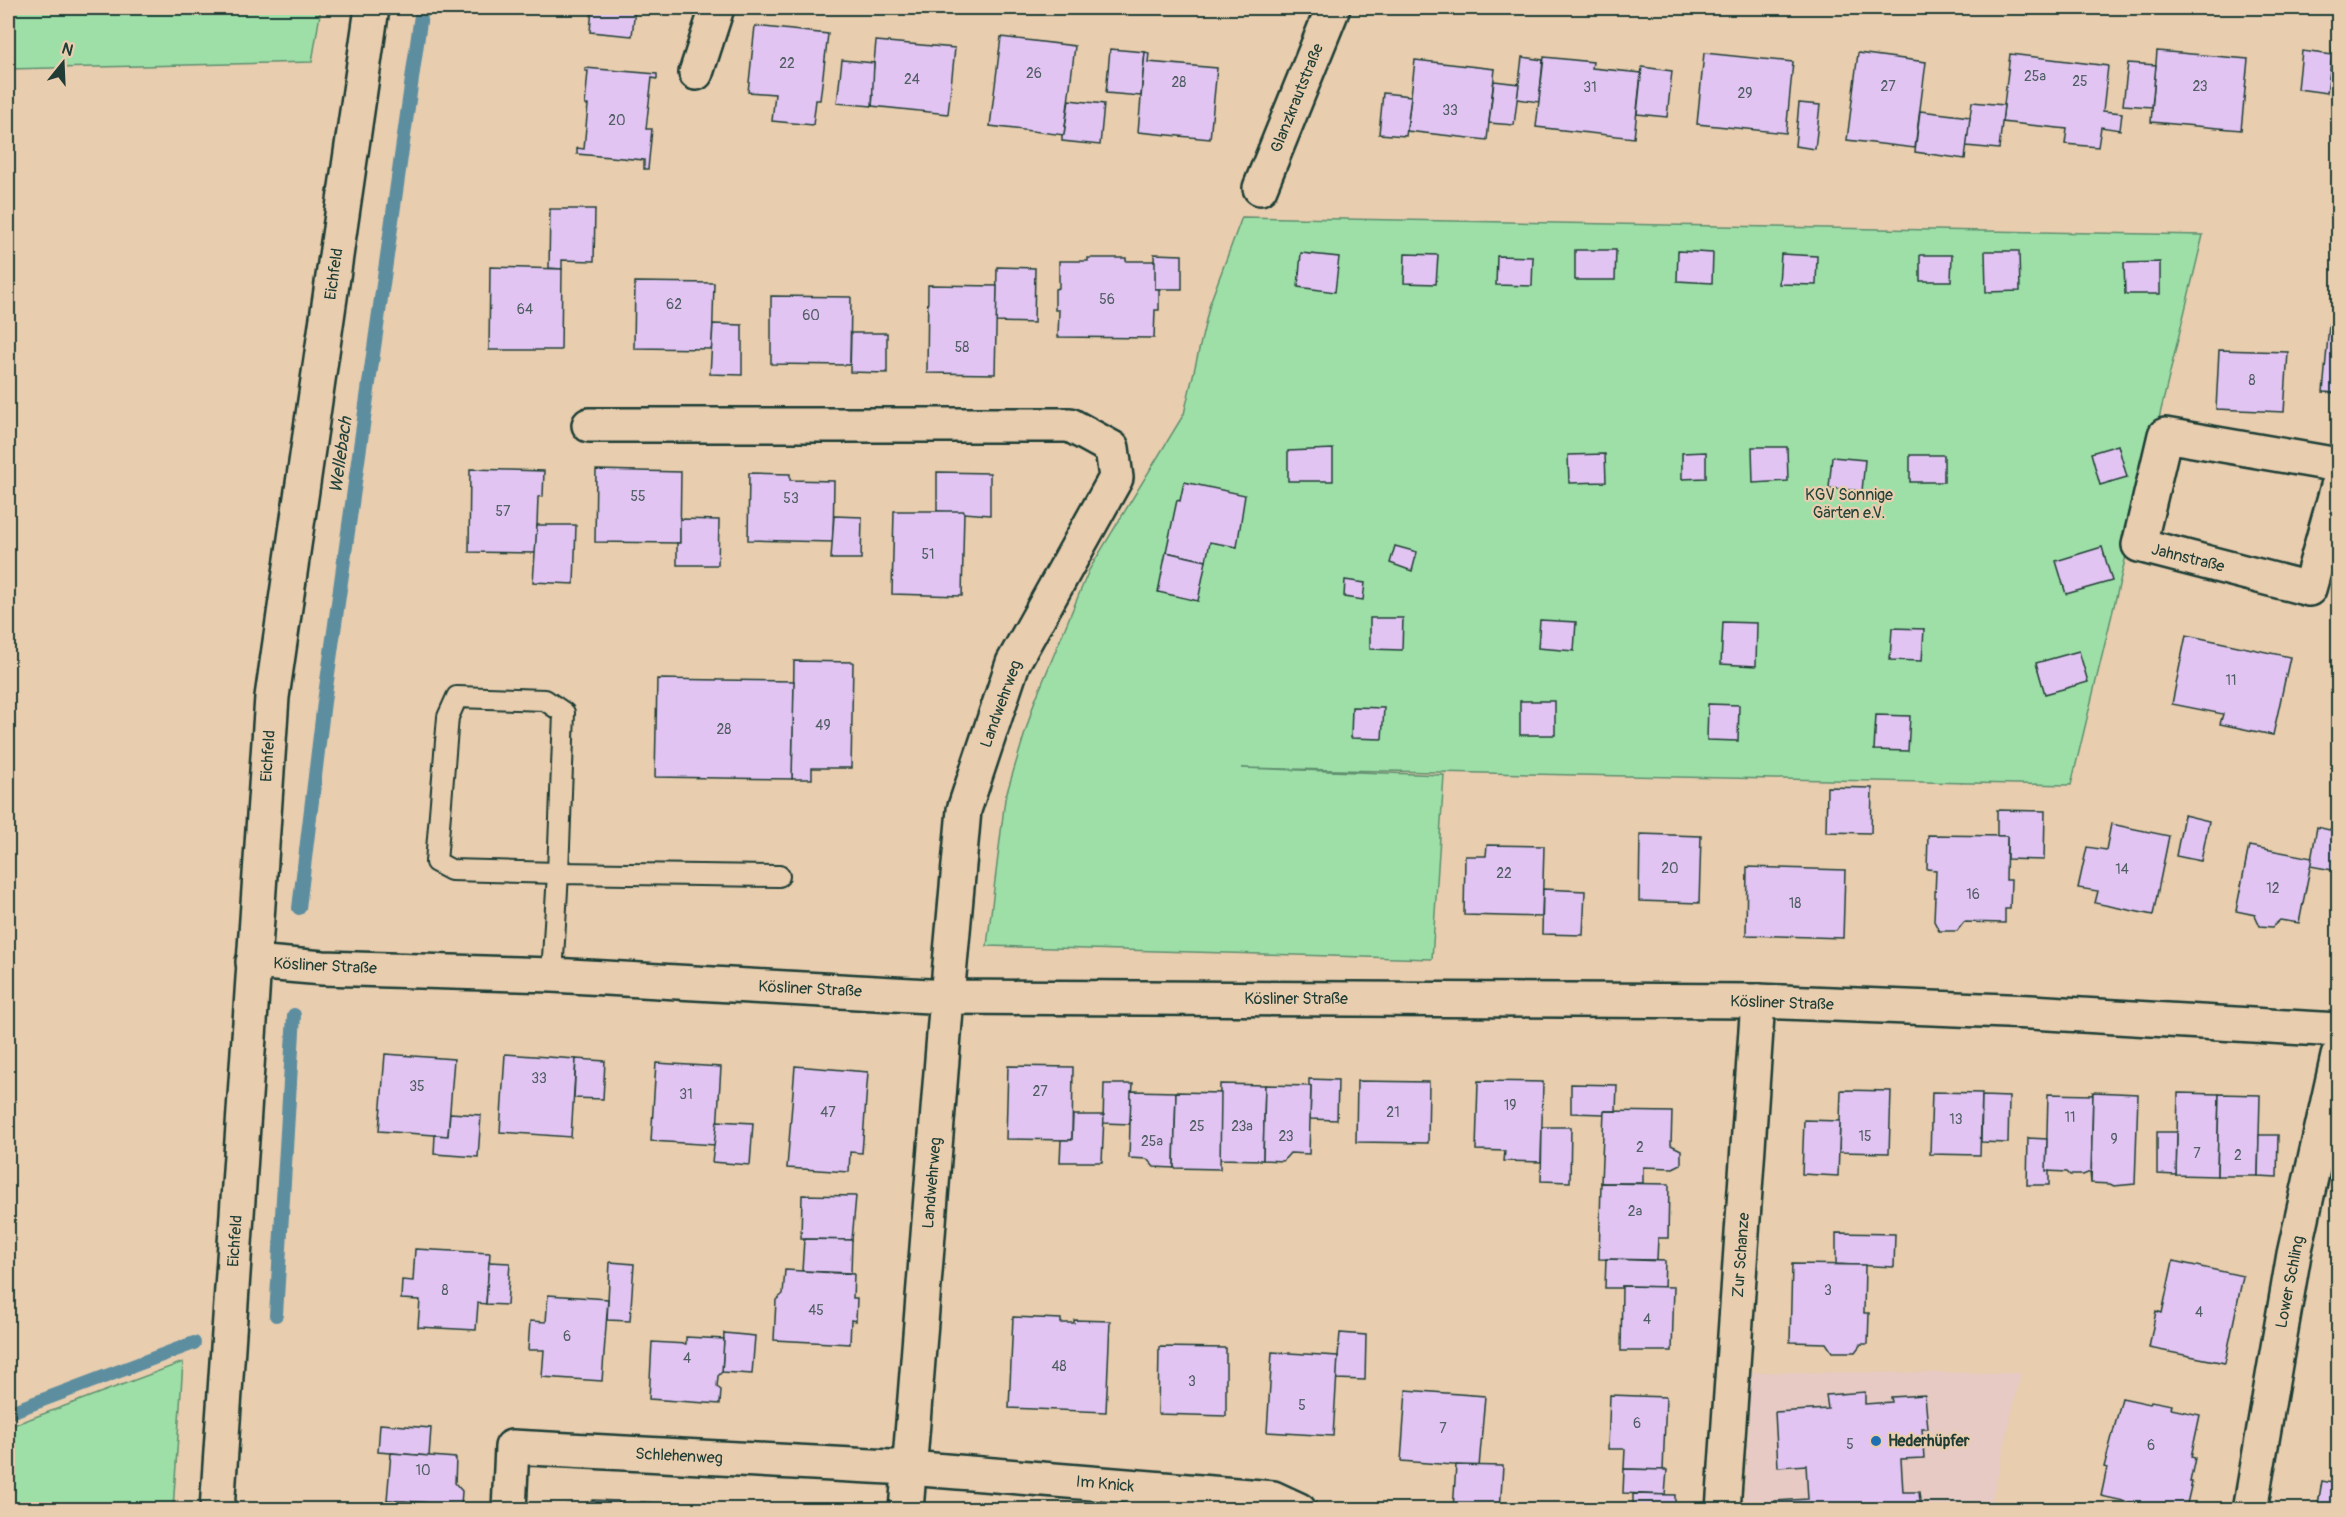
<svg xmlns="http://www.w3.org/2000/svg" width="2346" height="1517" font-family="Pangolin,sans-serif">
<rect width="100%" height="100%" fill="#e8cdaf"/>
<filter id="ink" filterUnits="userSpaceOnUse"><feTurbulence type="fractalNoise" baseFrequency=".0167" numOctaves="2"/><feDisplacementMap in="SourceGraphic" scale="12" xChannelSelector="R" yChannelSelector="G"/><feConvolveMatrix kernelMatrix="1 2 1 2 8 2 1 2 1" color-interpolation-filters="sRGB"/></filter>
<g filter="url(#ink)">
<!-- built -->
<polygon fill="#e6cac3" points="1751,1372 2021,1373 1990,1509 1744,1510"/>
<!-- green -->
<g fill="#9edfa8" stroke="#5e8e6e" stroke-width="1.5">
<polygon points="8,8 321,8 312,62 8,69"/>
<polygon points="1242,217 2203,235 2071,785 1242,768 1444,775 1432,959 987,946 1005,799 1034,703 1089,570 1184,414 1210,303"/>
<polygon points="183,1362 173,1509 8,1509 8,1427"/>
</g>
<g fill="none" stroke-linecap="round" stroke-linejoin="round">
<!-- stream -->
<g stroke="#5d8e9f" stroke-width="14">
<polyline points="299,908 324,702 422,8"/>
<polyline points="276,1315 294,1015"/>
<polyline points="8,1413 194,1343"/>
</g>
</g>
<!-- building -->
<g fill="#e2c4f2" stroke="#1f3d34" stroke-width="1.5">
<polygon points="592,8 635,8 632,36 590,32"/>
<polygon points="2336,18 2338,19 2338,85 2328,83"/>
<polygon points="755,26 828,34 820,100 816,100 813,125 772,121 775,94 748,92"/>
<polygon points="1001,37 1075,46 1064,135 990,126"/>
<polygon points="876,41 955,48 948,114 872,106 873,95 871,95"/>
<polygon points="1110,49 1145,52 1141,96 1106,93"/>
<polygon points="2157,51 2248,59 2241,130 2151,122"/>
<polygon points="2302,51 2332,55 2327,93 2298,89"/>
<polygon points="1145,52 1149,53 1148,62 1217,68 1210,139 1138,132"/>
<polygon points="1704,53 1793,62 1786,133 1697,124"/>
<polygon points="1858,53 1926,62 1915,148 1847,140"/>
<polygon points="2010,54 2108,66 2103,111 2122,113 2120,130 2101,127 2098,147 2065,144 2067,129 2002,122"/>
<polygon points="1522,57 1543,60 1539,102 1517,99"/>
<polygon points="1544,57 1593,62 1592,68 1641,73 1634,138 1536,127"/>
<polygon points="842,60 874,63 872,106 837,103"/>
<polygon points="1415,60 1495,69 1487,140 1407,131"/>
<polygon points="2128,63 2156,65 2152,107 2123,105"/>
<polygon points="1642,67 1672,71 1667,117 1637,114"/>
<polygon points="585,68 657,74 657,79 652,78 648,111 646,129 652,129 648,169 644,169 644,160 577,154 577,148 584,149 588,105 585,105 588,71 585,71"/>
<polygon points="1494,81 1519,84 1514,125 1489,123"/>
<polygon points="1383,93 1411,96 1406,136 1379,134"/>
<polygon points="1069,100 1104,104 1100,145 1062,141 1062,135 1064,135"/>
<polygon points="1972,102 2004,105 1999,149 1966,146"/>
<polygon points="1799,103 1820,105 1815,149 1795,146"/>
<polygon points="1920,111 1970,117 1965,159 1915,152"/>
<polygon points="550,209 595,209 594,261 562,260 562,269 549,268"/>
<polygon points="1575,250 1616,250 1615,280 1575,280"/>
<polygon points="1678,251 1713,253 1712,283 1677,281"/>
<polygon points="1985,251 2019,251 2020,291 1986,292"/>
<polygon points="1301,253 1339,257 1335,292 1298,287"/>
<polygon points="1154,254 1182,255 1182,289 1155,289"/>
<polygon points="1405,254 1438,255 1436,284 1404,283"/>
<polygon points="1781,254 1817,256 1816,285 1779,284"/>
<polygon points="1920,255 1952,255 1951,281 1920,281"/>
<polygon points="1497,256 1533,257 1532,286 1496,285"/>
<polygon points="1088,258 1126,258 1126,261 1155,261 1155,289 1159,289 1159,310 1155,310 1154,338 1058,337 1059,310 1055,310 1055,289 1059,288 1059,261 1088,261"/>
<polygon points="2160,262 2160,294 2125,294 2124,263"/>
<polygon points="490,267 562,269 561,350 489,350"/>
<polygon points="997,267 1035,268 1034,323 996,322"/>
<polygon points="635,282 714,283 712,349 634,348"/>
<polygon points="928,285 997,286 995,374 927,373"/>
<polygon points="771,296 851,297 850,365 771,364"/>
<polygon points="713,324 742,325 742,375 710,374"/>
<polygon points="2329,325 2338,326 2338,393 2323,392"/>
<polygon points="851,333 887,333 887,373 850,372"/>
<polygon points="2219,350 2288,352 2284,412 2216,409"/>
<polygon points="2118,445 2127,477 2100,485 2091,453"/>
<polygon points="1752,447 1787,447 1788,481 1753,483"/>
<polygon points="1333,449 1333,481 1288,481 1288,451"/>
<polygon points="1706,452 1706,478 1682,479 1682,453"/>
<polygon points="1605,454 1606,482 1569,483 1568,455"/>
<rect x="1910" y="455" width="34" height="27"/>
<polygon points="1832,457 1865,460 1862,491 1829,488"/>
<polygon points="470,469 544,471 543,496 538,497 536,553 469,552"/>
<polygon points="596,470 681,472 680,543 595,542"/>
<polygon points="937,472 990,473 990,515 937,511"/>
<polygon points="749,473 790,474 790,480 834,481 833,542 748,540"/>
<polygon points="1184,482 1245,495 1237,547 1210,542 1206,561 1166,552 1177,500 1180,501"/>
<polygon points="894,511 964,511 962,596 892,594"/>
<polygon points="834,516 862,517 861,559 831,559"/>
<polygon points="680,519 719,520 718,565 677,565 677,543 680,543"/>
<polygon points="537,525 576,525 574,584 533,582"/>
<polygon points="1395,546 1417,552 1412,571 1390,563"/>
<polygon points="2102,547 2112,581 2066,594 2056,561"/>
<polygon points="1166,552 1206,561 1198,601 1158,592"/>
<polygon points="1345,580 1365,583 1363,600 1344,597"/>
<polygon points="1370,618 1403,618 1402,650 1370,649"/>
<polygon points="1540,620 1576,622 1574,651 1538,648"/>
<polygon points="1723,622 1757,623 1756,666 1721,664"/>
<polygon points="1892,628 1924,629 1922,661 1890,660"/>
<polygon points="2186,635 2290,657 2273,735 2220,724 2223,714 2172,704"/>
<polygon points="2079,651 2088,682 2045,694 2036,663"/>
<polygon points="794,661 853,662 851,768 812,768 812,779 792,779"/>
<polygon points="657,679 794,681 792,779 655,777"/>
<rect x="1520" y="701" width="35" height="34"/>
<polygon points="1708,704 1739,705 1738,741 1707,740"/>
<polygon points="1352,707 1384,708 1382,739 1351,738"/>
<polygon points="1876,715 1910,716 1908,751 1874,750"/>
<polygon points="1827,787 1872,788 1871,833 1826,832"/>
<polygon points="1997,810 2045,811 2044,860 2007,859 2007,836 1997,836"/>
<polygon points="2184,815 2209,821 2201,861 2176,856"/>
<polygon points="2111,824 2169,836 2153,915 2095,903 2098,891 2078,888 2087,847 2106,850"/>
<polygon points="2317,827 2338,832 2338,871 2310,866"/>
<polygon points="1640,834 1701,836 1699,903 1639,901"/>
<polygon points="1928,835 2007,836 2006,880 2011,880 2010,909 2005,909 2005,923 1964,922 1957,931 1939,931 1934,921 1936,870 1927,869"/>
<polygon points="1487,845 1544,846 1542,917 1464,915 1465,856 1486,856"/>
<polygon points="2249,846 2312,858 2299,923 2280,920 2272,927 2260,926 2255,915 2236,911"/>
<polygon points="1747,867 1845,870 1843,938 1746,935"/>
<polygon points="1543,889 1585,891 1583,935 1542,934"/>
<polygon points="385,1054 454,1059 448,1136 379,1131"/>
<polygon points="505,1054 576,1059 571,1137 500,1132"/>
<polygon points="576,1059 605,1061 603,1099 574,1098"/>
<polygon points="656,1063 721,1067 716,1145 651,1141"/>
<polygon points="795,1066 868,1072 862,1153 850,1152 849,1172 787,1168"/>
<polygon points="1008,1066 1073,1067 1072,1140 1006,1139"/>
<polygon points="1309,1079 1338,1080 1337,1120 1310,1119 1311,1086 1309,1085"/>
<polygon points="1357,1081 1429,1082 1428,1143 1356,1142"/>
<polygon points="1478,1081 1543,1082 1541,1162 1504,1161 1505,1151 1476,1150"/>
<polygon points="1104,1084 1133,1084 1130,1124 1103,1123"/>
<polygon points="1220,1084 1265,1085 1263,1160 1219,1159"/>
<polygon points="1571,1084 1617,1085 1616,1111 1604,1111 1604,1114 1571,1113"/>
<polygon points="1265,1085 1311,1086 1309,1154 1290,1153 1283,1161 1263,1160"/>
<polygon points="1841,1090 1891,1091 1889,1153 1839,1152"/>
<polygon points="1131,1091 1176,1092 1174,1168 1154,1167 1147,1159 1129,1158"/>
<polygon points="1176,1092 1221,1093 1220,1169 1174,1168"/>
<polygon points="1932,1092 1982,1093 1980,1155 1930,1154"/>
<polygon points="2093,1092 2091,1183 2090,1172 2083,1175 2070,1175 2067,1172 2046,1171 2048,1094 2092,1095"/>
<polygon points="2093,1092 2138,1094 2135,1184 2114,1186 2110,1184 2091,1183"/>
<polygon points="2178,1093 2219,1094 2217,1176 2176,1175"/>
<polygon points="2219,1094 2260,1095 2258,1176 2217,1176"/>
<polygon points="1982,1096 2009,1097 2008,1143 1981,1142"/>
<polygon points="1604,1111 1672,1112 1671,1145 1681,1150 1681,1164 1673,1168 1643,1167 1643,1183 1601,1183"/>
<polygon points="450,1113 481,1115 478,1157 434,1154 435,1135 448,1136"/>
<polygon points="1073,1115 1104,1115 1102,1162 1060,1162 1061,1140 1072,1140"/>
<polygon points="1804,1120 1840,1121 1838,1176 1802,1174"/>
<polygon points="717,1121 753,1123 750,1165 712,1162"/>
<polygon points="1542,1127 1571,1127 1570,1182 1541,1181"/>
<polygon points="2157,1132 2177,1132 2176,1175 2157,1174"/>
<polygon points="2259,1135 2278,1135 2277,1177 2258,1176"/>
<polygon points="2028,1138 2047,1139 2046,1171 2049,1171 2049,1185 2027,1185"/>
<polygon points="1601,1183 1669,1184 1668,1238 1658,1238 1657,1260 1599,1259"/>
<polygon points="802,1195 856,1196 852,1240 801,1239"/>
<polygon points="1836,1233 1895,1234 1894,1267 1836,1264"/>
<polygon points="804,1239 852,1240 851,1273 802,1271"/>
<polygon points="415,1249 490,1253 486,1304 478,1303 476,1330 418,1327 420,1300 401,1299 402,1280 413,1281"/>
<polygon points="1606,1259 1665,1261 1664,1287 1622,1286 1622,1288 1605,1288"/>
<polygon points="2173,1261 2243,1276 2225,1363 2149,1348 2156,1311 2162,1313"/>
<polygon points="489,1262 510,1263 507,1305 486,1304"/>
<polygon points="610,1262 634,1264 630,1321 607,1320"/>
<polygon points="1792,1264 1865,1265 1864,1313 1869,1313 1868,1344 1861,1344 1855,1352 1832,1352 1826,1343 1790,1342"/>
<polygon points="785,1270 854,1274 853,1298 857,1298 856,1321 851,1320 850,1344 774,1340 776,1300 783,1294"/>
<polygon points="1622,1286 1674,1287 1672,1351 1621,1351"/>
<polygon points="548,1295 608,1299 602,1381 542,1377 544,1350 528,1350 530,1321 546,1322"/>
<polygon points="1013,1317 1061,1319 1061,1323 1074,1323 1074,1320 1110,1321 1106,1412 1009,1408"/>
<polygon points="724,1333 755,1336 752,1374 722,1372"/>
<polygon points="1340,1333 1366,1335 1365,1380 1336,1379"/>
<polygon points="686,1337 724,1339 722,1372 718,1376 717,1387 721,1390 720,1404 649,1399 652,1342 686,1344"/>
<polygon points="1159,1347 1226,1348 1226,1416 1158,1414"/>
<polygon points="1272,1352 1338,1356 1333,1436 1267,1432"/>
<polygon points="1406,1390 1485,1396 1479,1467 1401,1461"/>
<polygon points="1865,1392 1865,1404 1892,1402 1891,1397 1925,1395 1928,1429 1922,1429 1924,1458 1901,1459 1903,1492 1919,1492 1921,1510 1775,1510 1775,1501 1808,1499 1806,1465 1778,1467 1775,1412 1828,1409 1826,1395"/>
<polygon points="1610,1395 1666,1397 1663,1470 1624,1469 1625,1449 1608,1449"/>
<polygon points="2122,1398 2150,1404 2151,1401 2172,1405 2171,1409 2200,1415 2191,1457 2195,1458 2190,1482 2192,1482 2186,1508 2184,1510 2134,1510 2133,1503 2101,1496 2107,1468 2104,1467"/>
<polygon points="380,1424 431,1428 429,1456 378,1452"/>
<polygon points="391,1453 456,1458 455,1483 462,1491 461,1505 387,1500"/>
<polygon points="1456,1465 1503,1466 1500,1510 1453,1510"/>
<polygon points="1624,1469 1667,1470 1665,1495 1623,1493"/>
<polygon points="2322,1481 2338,1484 2338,1510 2317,1510"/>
<polygon points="1633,1494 1675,1495 1675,1510 1633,1510"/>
<polygon points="387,1500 461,1505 461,1510 387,1510"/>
<polygon points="592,1500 618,1501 624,1508 643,1510 567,1510 567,1505 586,1506"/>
<polygon points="641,1502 685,1505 685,1510 643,1510 640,1509"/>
</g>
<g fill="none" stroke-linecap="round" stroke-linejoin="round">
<defs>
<g id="lane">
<polygon points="457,697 545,700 564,713 558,873 451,870 436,862 448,717"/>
<polyline points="552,975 558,873 779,876"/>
</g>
<g id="street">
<polyline points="696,73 717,8"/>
<polyline points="1260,188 1333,8"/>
<polyline points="589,425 1070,425 1112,448 1116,478 1013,663 964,810 947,997 906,1510"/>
<polyline points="2338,465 2165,435 2139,545 2309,589 2338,486"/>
<polyline points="253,962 323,968 552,975 947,997 1758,1001 2031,1012 2338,1030"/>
<polyline points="509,1510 512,1447 909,1468 1273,1498 1299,1510"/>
<polyline points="1723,1510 1758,1001"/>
<polyline points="2250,1510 2294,1254 2338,1056"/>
</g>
<polyline id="secondary" points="217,1510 272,697 372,8"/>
</defs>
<!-- lane casing -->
<use href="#lane" stroke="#1f3d34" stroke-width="24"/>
<!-- street casing -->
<use href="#street" stroke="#1f3d34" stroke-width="38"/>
<!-- secondary casing -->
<use href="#secondary" stroke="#1f3d34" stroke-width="38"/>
<!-- lane -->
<use href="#lane" stroke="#e8cdaf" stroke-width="20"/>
<!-- street -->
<use href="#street" stroke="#e8cdaf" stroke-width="33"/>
<!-- secondary -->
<use href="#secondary" stroke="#e8cdaf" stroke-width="33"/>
</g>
</g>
<!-- markers -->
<circle fill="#1f6fb2" stroke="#e8cdaf" stroke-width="2" cx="1876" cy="1441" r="6"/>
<g text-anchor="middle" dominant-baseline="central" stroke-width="4.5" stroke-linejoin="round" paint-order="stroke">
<!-- number labels -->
<g font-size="14" fill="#505f64">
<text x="787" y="63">22</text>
<text x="1034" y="73">26</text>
<text x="2035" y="76">25a</text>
<text x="912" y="79">24</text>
<text x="2080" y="81">25</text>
<text x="1179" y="82">28</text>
<text x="1888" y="86">27</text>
<text x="2200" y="86">23</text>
<text x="1590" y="87">31</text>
<text x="1745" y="93">29</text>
<text x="1450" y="110">33</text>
<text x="617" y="120">20</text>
<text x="1107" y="299">56</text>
<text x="674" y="304">62</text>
<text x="525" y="309">64</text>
<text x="811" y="315">60</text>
<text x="962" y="347">58</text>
<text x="2252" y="380">8</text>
<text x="638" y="496">55</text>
<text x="791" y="498">53</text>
<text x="503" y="511">57</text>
<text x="928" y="554">51</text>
<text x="2231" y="680">11</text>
<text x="823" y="725">49</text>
<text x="724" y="729">28</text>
<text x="1670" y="868">20</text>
<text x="2122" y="869">14</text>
<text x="1504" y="873">22</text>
<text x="2273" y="888">12</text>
<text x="1973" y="894">16</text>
<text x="1795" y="903">18</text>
<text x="539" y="1078">33</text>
<text x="417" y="1086">35</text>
<text x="1040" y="1091">27</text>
<text x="686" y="1094">31</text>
<text x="1510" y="1105">19</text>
<text x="828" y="1112">47</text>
<text x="1393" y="1112">21</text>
<text x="2070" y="1117">11</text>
<text x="1956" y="1119">13</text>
<text x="1197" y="1126">25</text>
<text x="1242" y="1126">23a</text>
<text x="1286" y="1136">23</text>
<text x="1865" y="1136">15</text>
<text x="2114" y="1139">9</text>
<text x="1152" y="1141">25a</text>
<text x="1640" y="1147">2</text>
<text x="2197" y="1153">7</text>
<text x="2238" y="1155">2</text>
<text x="1635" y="1211">2a</text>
<text x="445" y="1290">8</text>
<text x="1828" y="1290">3</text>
<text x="816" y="1310">45</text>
<text x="2199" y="1312">4</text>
<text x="1647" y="1319">4</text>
<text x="567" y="1336">6</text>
<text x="687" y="1358">4</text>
<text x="1059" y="1366">48</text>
<text x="1192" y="1381">3</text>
<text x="1302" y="1405">5</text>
<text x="1637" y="1423">6</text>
<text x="1443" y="1428">7</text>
<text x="1850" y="1444">5</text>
<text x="2151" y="1445">6</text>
<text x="423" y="1470">10</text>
</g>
<!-- street labels -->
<g font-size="16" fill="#1f3d34" stroke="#e8cdaf">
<text transform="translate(1297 98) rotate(-68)">Glanzkrautstraße</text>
<text transform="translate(334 274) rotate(-82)">Eichfeld</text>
<text transform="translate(2188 558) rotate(14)">Jahnstraße</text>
<text transform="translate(1001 704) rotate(-70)">Landwehrweg</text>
<text transform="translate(268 756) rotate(-86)">Eichfeld</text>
<text transform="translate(325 966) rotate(3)">Kösliner Straße</text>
<text transform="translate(810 989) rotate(3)">Kösliner Straße</text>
<text x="1296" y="999">Kösliner Straße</text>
<text transform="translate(1782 1003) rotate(2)">Kösliner Straße</text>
<text transform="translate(932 1183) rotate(-85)">Landwehrweg</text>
<text transform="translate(235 1241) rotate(-86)">Eichfeld</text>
<text transform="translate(1741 1255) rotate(-86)">Zur Schanze</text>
<text transform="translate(2290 1282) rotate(-79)">Lower Schling</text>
<text transform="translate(679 1456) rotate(3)">Schlehenweg</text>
<text transform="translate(1105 1484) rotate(5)">Im Knick</text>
</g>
<!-- park labels -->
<g font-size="16" fill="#25453a" stroke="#e8cdaf">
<text x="1849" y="495">KGV Sonnige<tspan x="1849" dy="18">Gärten e.V.</tspan></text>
</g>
<!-- poi labels -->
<g font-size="16" font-weight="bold" fill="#1f3d34" stroke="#e8cdaf" text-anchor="start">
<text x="1888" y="1441">Hederhüpfer</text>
</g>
<!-- water labels -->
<g font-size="18" font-style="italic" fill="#24443d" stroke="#e8cdaf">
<text transform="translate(341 455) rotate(-82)">Wellebach</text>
</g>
</g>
<!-- margin -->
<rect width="2346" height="1517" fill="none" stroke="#e8cdaf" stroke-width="30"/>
<rect x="15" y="15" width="2316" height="1487" fill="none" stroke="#1f3d34" stroke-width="2" filter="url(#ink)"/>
<!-- north arrow -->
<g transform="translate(63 63) rotate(18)" stroke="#e8cdaf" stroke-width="4.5" paint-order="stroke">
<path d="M0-4.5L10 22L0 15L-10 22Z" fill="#1f3d34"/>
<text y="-9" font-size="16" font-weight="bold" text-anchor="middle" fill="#1f3d34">N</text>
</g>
</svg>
